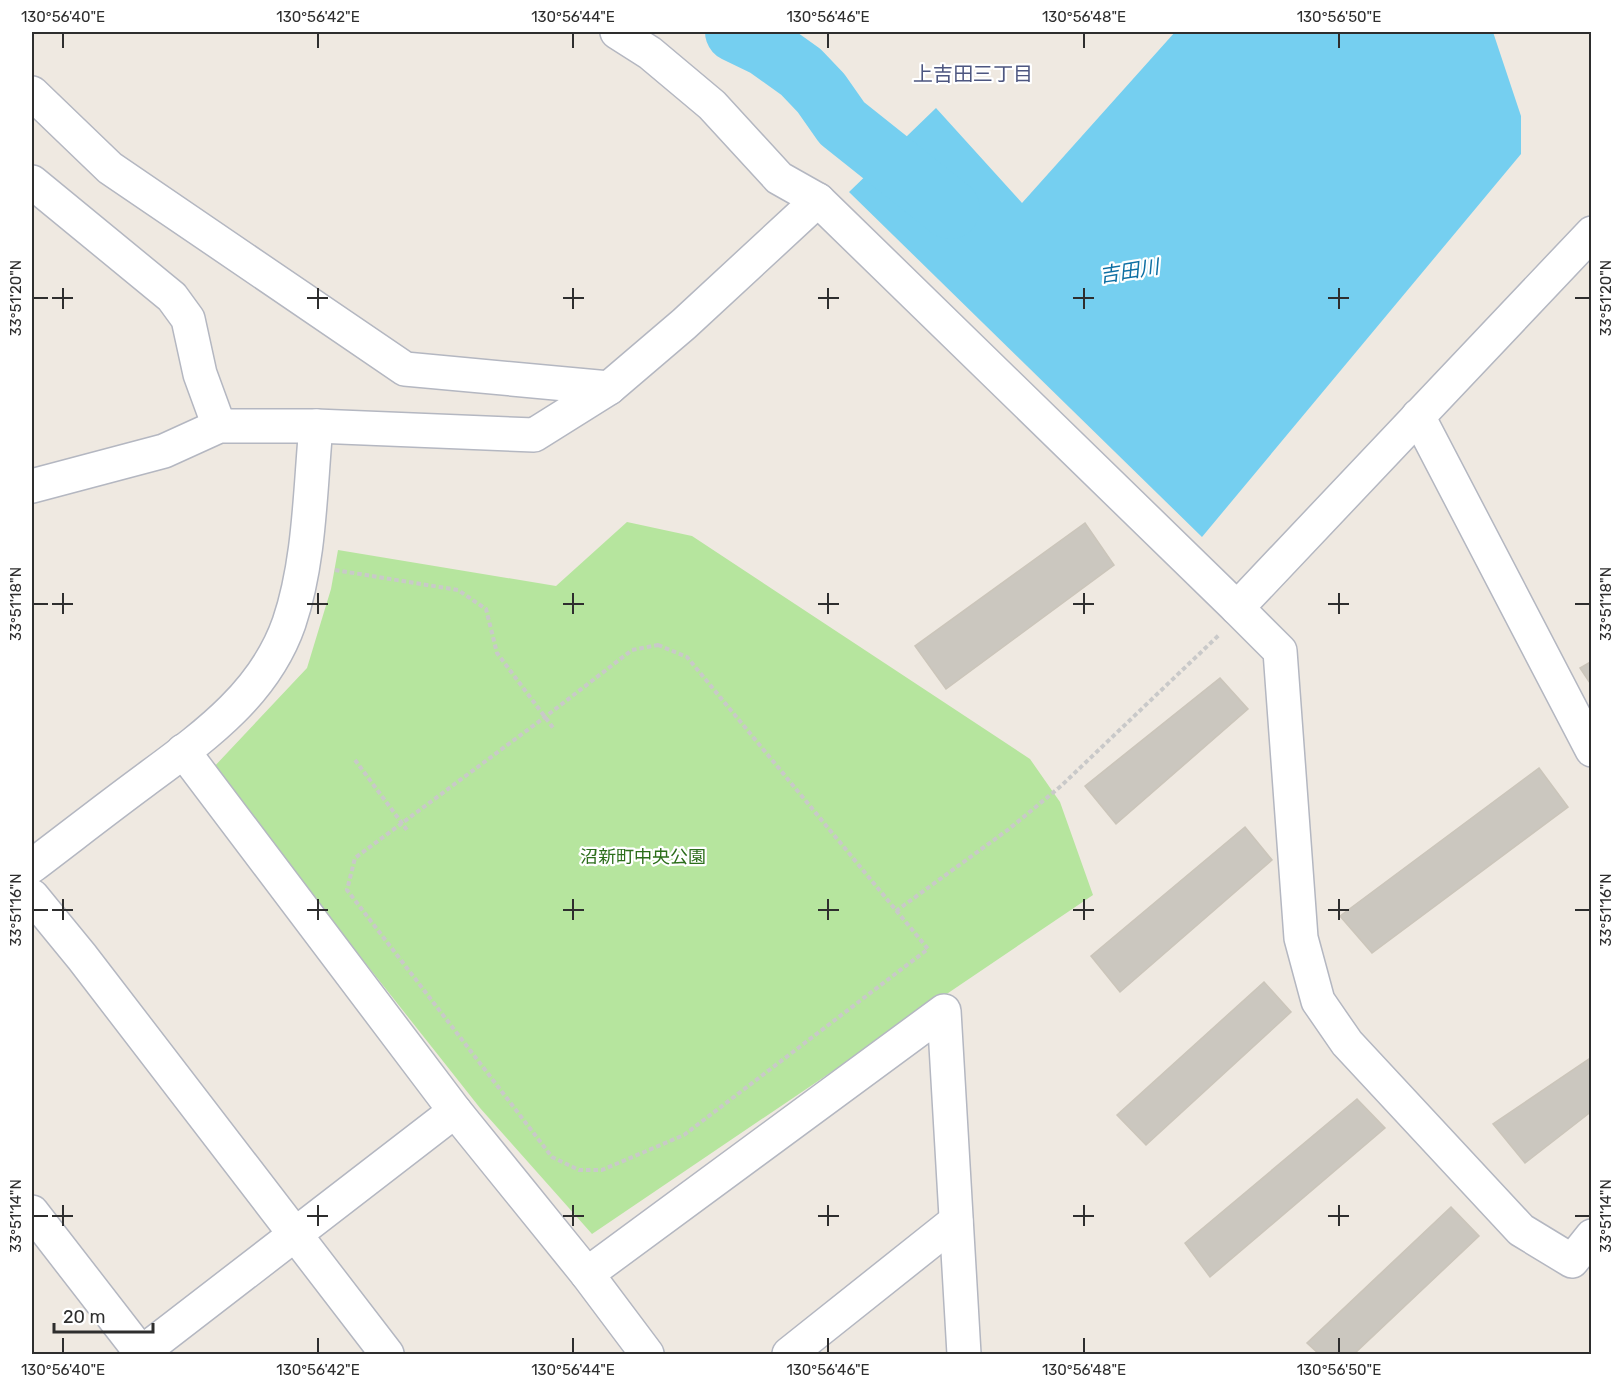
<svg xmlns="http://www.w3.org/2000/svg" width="1623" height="1386" font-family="Rubik,'Noto Sans JP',sans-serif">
<rect width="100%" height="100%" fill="#efe9e1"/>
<!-- green -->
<polygon fill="#b6e59e" points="627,522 692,536 1030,759 1060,802 1093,895 592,1234 480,1108 212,769 307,668 331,589 338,550 556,586"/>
<!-- water -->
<polygon fill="#75cff0" points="1175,32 1493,32 1521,116 1521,154 1202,537 849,192 936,108 1022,203"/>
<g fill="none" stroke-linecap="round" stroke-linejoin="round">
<!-- river -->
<polyline stroke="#75cff0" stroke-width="60" points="735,32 766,47 801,72 821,93 842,123 950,209"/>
</g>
<!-- building -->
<g fill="#cbc7bf" stroke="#cbc5ba" stroke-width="1.5">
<polygon points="1085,523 1114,565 946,689 915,646"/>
<polygon points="1592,661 1592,686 1580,668"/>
<polygon points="1220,678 1248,709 1116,824 1085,786"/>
<polygon points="1539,768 1568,807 1372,953 1340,916"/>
<polygon points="1245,827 1272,860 1120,992 1091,956"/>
<polygon points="1264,982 1291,1012 1146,1145 1117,1115"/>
<polygon points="1592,1057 1592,1111 1525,1163 1493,1124"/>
<polygon points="1357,1099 1385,1128 1210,1277 1185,1243"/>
<polygon points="1451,1207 1479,1236 1354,1354 1319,1354 1307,1343"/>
</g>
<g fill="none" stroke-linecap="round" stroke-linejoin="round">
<defs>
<g id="minor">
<polyline points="617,32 650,53 712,105 779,178 818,200"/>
<polyline points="32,93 110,168 405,369 609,388"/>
<polyline points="32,182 172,297 188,319 200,374 219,426"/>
<polyline points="1418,416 1592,750"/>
<polyline points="32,486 164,451 219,426 316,426 534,435 609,388 684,324 818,200 1237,608 1592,233"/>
<polyline points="1237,608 1280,651 1301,938 1318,1001 1347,1043 1521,1230 1572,1261 1592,1236"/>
<polyline points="183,751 455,1111 587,1274 647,1354"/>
<path d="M32,866C69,838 106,809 144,781C202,738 264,695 289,623C310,561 310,490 316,426"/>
<polyline points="32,896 82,957 387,1354"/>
<polyline points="32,1212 142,1354"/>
<polyline points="587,1274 944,1011 964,1354"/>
<polyline points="140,1354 455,1111"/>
<polyline points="789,1354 956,1221"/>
</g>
</defs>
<!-- minor casing -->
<use href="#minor" stroke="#b4b7c1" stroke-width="36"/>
<!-- path -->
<g stroke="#c9c9c9" stroke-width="4" stroke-dasharray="4.5 3" stroke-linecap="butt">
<polyline points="335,570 458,590 486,609 497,653 554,729"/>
<polygon points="658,645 687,657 928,949 684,1135 602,1170 579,1170 552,1157 347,890 355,858 545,717 632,650"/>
<polyline points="355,760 407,830"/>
<polyline points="896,911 1009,829 1061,786 1219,635"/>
</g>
<!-- minor -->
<use href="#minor" stroke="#fff" stroke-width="33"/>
</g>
<!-- ticks -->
<path fill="none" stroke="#2e2e2e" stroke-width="2" d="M63,33V48M318,33V48M573,33V48M828,33V48M1084,33V48M1339,33V48M63,288V309M318,288V309M573,288V309M828,288V309M1084,288V309M1339,288V309M33,298H48M52,298H73M307,298H328M563,298H584M818,298H839M1073,298H1094M1328,298H1349M1575,298H1590M63,593V614M318,593V614M573,593V614M828,593V614M1084,593V614M1339,593V614M33,604H48M52,604H73M307,604H328M563,604H584M818,604H839M1073,604H1094M1328,604H1349M1575,604H1590M63,899V920M318,899V920M573,899V920M828,899V920M1084,899V920M1339,899V920M33,910H48M52,910H73M307,910H328M563,910H584M818,910H839M1073,910H1094M1328,910H1349M1575,910H1590M63,1205V1226M318,1205V1226M573,1205V1226M828,1205V1226M1084,1205V1226M1339,1205V1226M33,1216H48M52,1216H73M307,1216H328M563,1216H584M818,1216H839M1073,1216H1094M1328,1216H1349M1575,1216H1590M63,1338V1353M318,1338V1353M573,1338V1353M828,1338V1353M1084,1338V1353M1339,1338V1353"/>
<g text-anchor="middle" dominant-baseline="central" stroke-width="4.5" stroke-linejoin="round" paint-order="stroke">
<!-- park labels -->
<g font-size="18" fill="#2c6e1b" stroke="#fff">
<text x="643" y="857">沼新町中央公園</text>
</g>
<!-- neighbourhood labels -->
<g font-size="20" fill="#4d5680" stroke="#fff">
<text x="973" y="74">上吉田三丁目</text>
</g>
<!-- water labels -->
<g font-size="20" font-style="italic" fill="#0d6fa3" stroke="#fff">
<text transform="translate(1129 271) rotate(-9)">吉田川</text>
</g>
</g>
<!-- border -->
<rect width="1623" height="1386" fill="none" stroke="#ffffff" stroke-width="66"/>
<!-- scale -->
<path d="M54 1323v9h99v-9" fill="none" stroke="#2e2e2e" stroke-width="3"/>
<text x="63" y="1323" font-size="18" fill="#2e2e2e" stroke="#ffffff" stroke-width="4.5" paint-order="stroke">20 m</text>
<rect x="33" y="33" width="1557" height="1320" fill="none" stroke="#2e2e2e" stroke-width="2"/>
<g font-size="15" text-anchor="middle" fill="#2e2e2e">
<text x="63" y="22">130°56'40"E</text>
<text x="318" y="22">130°56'42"E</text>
<text x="573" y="22">130°56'44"E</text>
<text x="828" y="22">130°56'46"E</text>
<text x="1084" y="22">130°56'48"E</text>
<text x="1339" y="22">130°56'50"E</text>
<text transform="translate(16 298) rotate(-90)" y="5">33°51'20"N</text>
<text transform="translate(1606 298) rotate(-90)" y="5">33°51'20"N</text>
<text transform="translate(16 604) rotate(-90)" y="5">33°51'18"N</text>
<text transform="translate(1606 604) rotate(-90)" y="5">33°51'18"N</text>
<text transform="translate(16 910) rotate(-90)" y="5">33°51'16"N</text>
<text transform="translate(1606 910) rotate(-90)" y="5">33°51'16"N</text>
<text transform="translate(16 1216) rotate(-90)" y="5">33°51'14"N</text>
<text transform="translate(1606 1216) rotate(-90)" y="5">33°51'14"N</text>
<text x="63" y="1375">130°56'40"E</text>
<text x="318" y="1375">130°56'42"E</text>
<text x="573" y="1375">130°56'44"E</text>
<text x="828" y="1375">130°56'46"E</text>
<text x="1084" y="1375">130°56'48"E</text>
<text x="1339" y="1375">130°56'50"E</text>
</g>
</svg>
